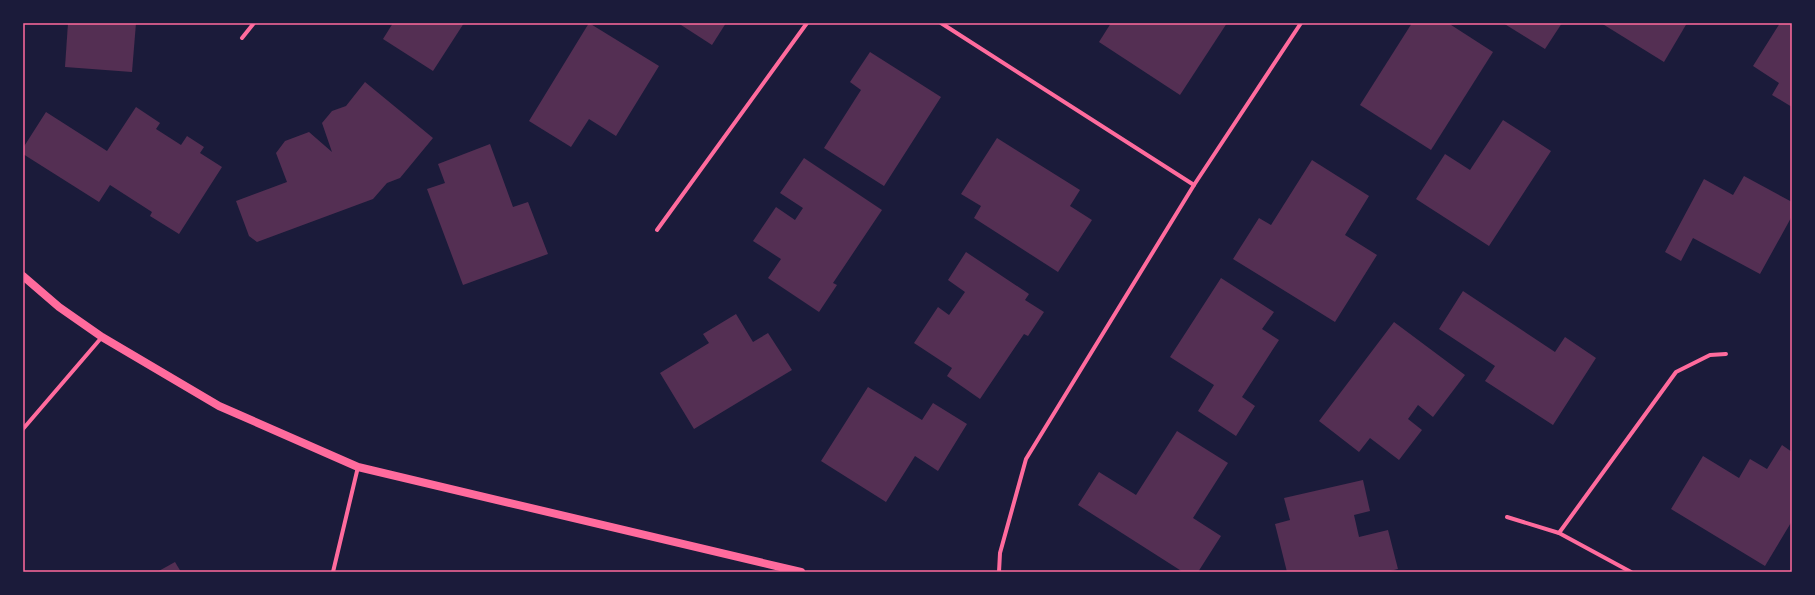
<svg xmlns="http://www.w3.org/2000/svg" width="1815" height="595" font-family="'Noto Sans',sans-serif">
<rect width="100%" height="100%" fill="#1b1b3a"/>
<!-- building -->
<g fill="#542f53">
<polygon points="68,23 136,23 132,72 65,67"/>
<polygon points="393,23 464,23 433,71 383,39"/>
<polygon points="589,23 659,66 616,136 589,119 571,147 529,121"/>
<polygon points="678,23 726,23 712,45"/>
<polygon points="1111,23 1227,23 1180,95 1099,42"/>
<polygon points="1412,23 1448,23 1493,52 1431,150 1360,105"/>
<polygon points="1503,23 1562,23 1545,49"/>
<polygon points="1601,23 1687,23 1664,62"/>
<polygon points="1780,23 1792,23 1792,107 1772,95 1779,83 1753,66"/>
<polygon points="870,52 941,97 884,186 824,148 861,90 850,82"/>
<polygon points="365,82 433,138 400,178 387,183 373,199 257,242 249,236 236,201 287,182 276,153 285,141 309,132 332,152 322,123 332,111 346,106"/>
<polygon points="136,107 160,123 156,129 181,145 187,136 204,147 200,153 222,167 179,234 150,216 152,212 110,185 99,202 23,154 23,148 46,112 107,151"/>
<polygon points="1503,120 1551,151 1489,246 1416,199 1445,154 1470,170"/>
<polygon points="997,138 1080,190 1070,206 1092,220 1058,272 974,218 981,206 961,194"/>
<polygon points="490,144 513,207 528,202 548,254 463,285 427,189 445,183 438,164"/>
<polygon points="804,158 882,210 833,283 837,285 819,312 768,278 781,259 753,241 776,207 795,220 803,208 780,193"/>
<polygon points="1312,160 1369,196 1345,235 1377,255 1335,322 1233,259 1259,218 1271,225"/>
<polygon points="1744,176 1792,202 1792,216 1760,274 1693,238 1681,261 1665,252 1704,179 1733,195"/>
<polygon points="966,252 1029,294 1025,300 1044,312 1028,336 1024,334 980,399 947,376 952,368 914,343 938,307 949,315 965,292 948,280"/>
<polygon points="1221,278 1274,312 1262,329 1279,340 1242,397 1255,406 1236,436 1198,411 1214,385 1170,357"/>
<polygon points="1463,291 1555,352 1565,337 1596,358 1553,425 1485,381 1495,366 1439,329"/>
<polygon points="736,314 753,342 768,333 792,370 694,429 660,373 709,343 703,334"/>
<polygon points="1394,322 1465,375 1433,417 1418,405 1408,419 1422,430 1399,460 1370,438 1359,452 1319,421"/>
<polygon points="868,387 922,420 933,403 967,424 938,471 915,456 886,502 821,461"/>
<polygon points="1177,431 1228,463 1193,518 1221,536 1198,572 1183,572 1078,505 1099,472 1136,495"/>
<polygon points="1782,445 1792,452 1792,521 1765,566 1671,509 1703,456 1739,478 1750,459 1767,469"/>
<polygon points="1363,480 1370,511 1354,515 1359,537 1388,530 1398,569 1386,572 1287,572 1275,524 1290,520 1284,498"/>
<polygon points="175,562 181,572 157,572"/>
</g>
<g fill="none" stroke-linecap="round" stroke-linejoin="round">
<!-- minor -->
<g stroke="#ff6b9d" stroke-width="4">
<polyline points="941,23 1194,185"/>
<polyline points="242,38 254,23"/>
<polyline points="657,230 807,23"/>
<polyline points="23,429 102,337"/>
<polyline points="1507,517 1559,533 1631,572"/>
<polyline points="1559,533 1676,372 1710,355 1726,354"/>
<polyline points="333,572 358,467"/>
<polyline points="999,572 1000,553 1026,459 1194,185 1301,23"/>
</g>
<!-- secondary -->
<polyline stroke="#ff6b9d" stroke-width="8" points="23,276 59,307 102,337 219,406 358,467 801,572"/>
</g>
<!-- border -->
<rect width="1815" height="595" fill="none" stroke="#1b1b3a" stroke-width="48"/>
<rect x="24" y="24" width="1767" height="547" fill="none" stroke="#ff6b9d" stroke-width="1.5"/>
</svg>
